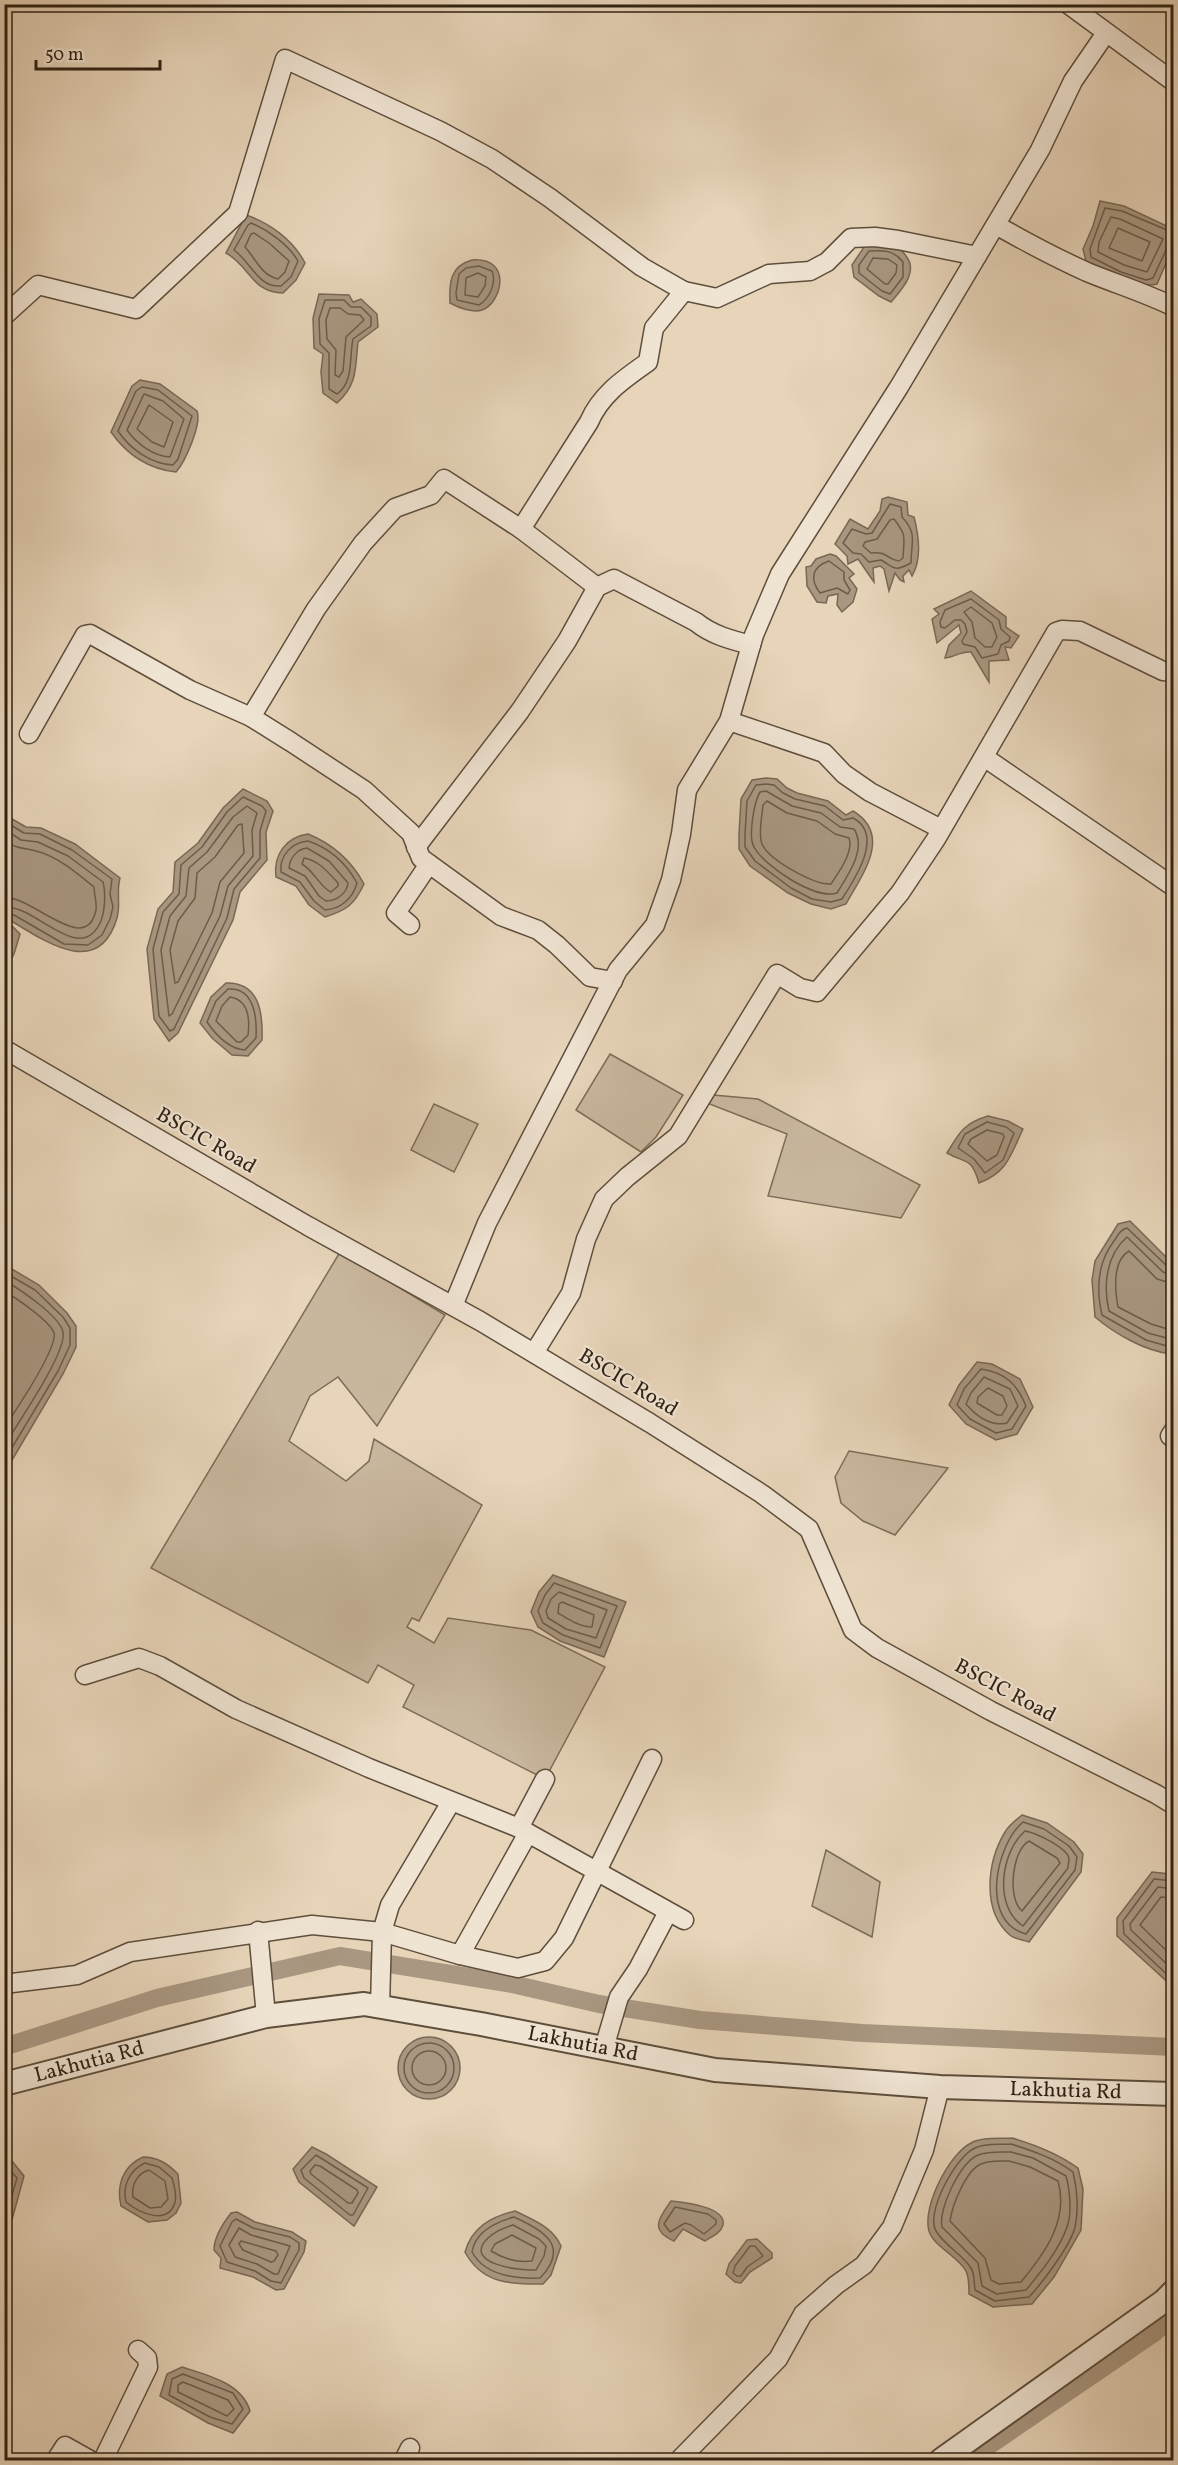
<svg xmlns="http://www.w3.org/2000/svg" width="1178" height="2465" font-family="Vollkorn,serif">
<rect width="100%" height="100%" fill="#e7d4b9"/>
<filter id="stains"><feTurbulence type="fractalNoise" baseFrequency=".00333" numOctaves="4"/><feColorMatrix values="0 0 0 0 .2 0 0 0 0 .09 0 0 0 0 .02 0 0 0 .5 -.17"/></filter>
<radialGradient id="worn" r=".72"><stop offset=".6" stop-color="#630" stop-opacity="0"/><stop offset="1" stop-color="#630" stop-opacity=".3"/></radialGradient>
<!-- green -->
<g fill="#c8b69d" stroke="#7c6c58" stroke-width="1.5">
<polygon points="610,1054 683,1095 656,1137 641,1152 576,1110"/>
<polygon points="713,1095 758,1099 920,1185 901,1218 768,1196 787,1134 707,1103"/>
<polygon points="434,1104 478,1124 454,1172 411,1150"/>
<polygon points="340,1252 445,1315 377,1426 338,1377 310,1396 289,1441 346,1481 369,1461 374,1439 482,1505 419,1621 412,1618 407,1627 434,1643 448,1618 531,1630 605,1667 545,1779 403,1707 414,1685 378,1665 368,1683 151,1568"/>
<polygon points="849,1451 948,1468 895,1535 863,1521 841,1503 835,1477"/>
<polygon points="826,1850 880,1882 872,1937 812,1906"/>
</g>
<!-- water -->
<g fill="#a99781" stroke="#796855" stroke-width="1.5">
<path d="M1100,201L1124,206L1173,229V247L1157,284C1138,289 1103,271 1086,261L1083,249L1093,226Z"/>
<path d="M246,215C270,223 293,240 305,263L296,280L283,293C252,293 250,266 226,253Z"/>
<path d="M866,244C874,245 883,244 891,245C897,247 903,251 906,256C919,272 901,290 891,302L879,296L854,277L852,265Z"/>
<path d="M472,260C514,257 501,304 482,310C473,313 459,308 450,303C449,283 450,266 472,260Z"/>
<path d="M319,294L349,295L353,302L361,299L377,314L378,327L358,342C355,368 358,384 337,403L323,393L321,372L323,354L314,348L313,318Z"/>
<path d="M140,380L160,384L197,411C202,424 185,462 176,472C149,469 127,455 111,432L132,386Z"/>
<path d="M888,497L907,502L908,515L914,517C919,536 922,559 912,576L909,570L903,576L904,582L900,580L895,573L889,591L884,569L880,566L873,568L874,582L858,559L848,564L847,556L835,544L850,519L868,529L880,511L882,499Z"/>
<polygon points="830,554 836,556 854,574 849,578 857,589 853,602 842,612 837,605 838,594 828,596 826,603 817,602 807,586 806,567 811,566 816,559"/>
<path d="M971,591L1006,617V627L1019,636L1011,648L1005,647L1009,660L989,661V682L971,652C961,651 955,657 945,658L949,645L961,633L959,625L937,643L932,619L939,614L934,609Z"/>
<path d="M766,778L777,779L787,788L797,793L828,801L846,815L853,811C893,835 862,875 846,904L831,909L811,904L788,893L750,866L739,849V834L741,799L752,780Z"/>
<polygon points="243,789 267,801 273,811 266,832 267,860 240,892 233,920 178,1033 169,1041 154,1019 147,949 158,909 173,892 175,862 198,843 223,808"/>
<path d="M5,815L26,827L41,828L75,844L120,878C116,893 121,904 117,918C98,983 39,937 5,917Z"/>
<path d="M308,834C333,844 351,860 364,884C354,905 347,910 325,917L309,905L296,886L276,877C273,855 286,837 308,834Z"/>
<polygon points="5,919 20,934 14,954 5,971"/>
<path d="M226,983C260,982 263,1014 262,1040L248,1056L232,1055L212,1038L200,1023L211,997Z"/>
<path d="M988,1116L1008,1121L1023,1129C1011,1154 1008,1172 979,1183C971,1156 966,1164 947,1153C959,1133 964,1123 988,1116Z"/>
<path d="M1130,1221L1173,1264L1174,1353L1171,1354C1145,1351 1115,1334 1095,1317L1092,1280L1095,1261L1118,1224Z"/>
<polygon points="5,1265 39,1285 67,1313 76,1326 76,1347 63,1374 5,1472"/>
<polygon points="977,1362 992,1364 1020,1379 1033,1407 1017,1434 996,1440 966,1424 949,1405 959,1385"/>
<polygon points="553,1575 626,1602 604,1657 560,1641 538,1627 531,1612 539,1592"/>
<path d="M1022,1815L1047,1823L1074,1842L1083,1854L1081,1872L1029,1942C1024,1940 1015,1939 1011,1936C981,1911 987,1862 1005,1832C1009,1825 1016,1820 1022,1815Z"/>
<polygon points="1152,1872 1170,1874 1173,1877 1173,1987 1117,1936 1117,1918"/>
<circle cx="429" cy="2068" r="31"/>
<path d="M1012,2138C1036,2145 1057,2153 1078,2168L1083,2189L1081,2230L1054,2277L1032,2304L993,2307L969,2294C969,2288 969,2277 966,2271C958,2256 934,2247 929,2231C922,2207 949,2154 971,2143C982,2137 999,2139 1012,2138Z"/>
<polygon points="312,2147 326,2154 377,2187 354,2226 299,2182 293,2169"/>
<polygon points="4,2157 12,2161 24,2176 10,2227 5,2230"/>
<path d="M143,2157C158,2157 168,2164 178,2174L181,2203L176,2213L167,2220L148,2222L121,2206C116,2185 123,2166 143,2157Z"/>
<path d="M671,2201C683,2202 727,2207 723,2225C721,2233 711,2237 705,2241L683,2229L674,2241C649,2230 659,2218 671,2201Z"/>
<path d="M515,2211C533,2220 553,2227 561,2246L551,2275L543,2284C510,2284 482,2284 465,2252C472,2227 491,2217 515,2211Z"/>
<path d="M237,2212L255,2222L292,2232L306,2241L304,2252L284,2289L276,2290L253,2277L220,2268L221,2258L214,2250C214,2237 224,2222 231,2213Z"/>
<polygon points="757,2239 772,2253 772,2258 750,2272 741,2283 735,2282 726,2274 729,2264 747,2240"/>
<path d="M182,2367C207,2375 242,2383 250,2411L233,2433L208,2423L160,2396L167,2374Z"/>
</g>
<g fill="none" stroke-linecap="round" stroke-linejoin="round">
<!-- shore -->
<g stroke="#6c5c4a" stroke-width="1.5">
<polygon points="1111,217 1120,219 1163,239 1147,272 1124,265 1098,252 1099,242"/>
<path d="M251,223C268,230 289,245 298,261L291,277L281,286C258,288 251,262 234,250L248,225Z"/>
<polygon points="1118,228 1150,242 1142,261 1109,248"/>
<path d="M254,233L269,243L289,261L285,272L278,279C261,275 256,259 245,247L251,234Z"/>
<polyline points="1174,233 1122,211 1105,208 1090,249 1091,257 1121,272 1146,280 1153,278 1166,250 1174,247"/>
<path d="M869,251C883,250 894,250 903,262V277L890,294L882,291L859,273V265Z"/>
<polygon points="873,258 888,259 897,265 896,273 888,284 885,284 867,269"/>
<path d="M479,266L492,271C497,283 489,299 479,305L457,300L456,293L459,274L466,268Z"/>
<polygon points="478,273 486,277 485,286 478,297 465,295 466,278"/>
<path d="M325,300H344L351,307H361L371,317V326L353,339C349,358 354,382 337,394L329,389V353L320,344L319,319Z"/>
<polygon points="330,308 340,308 348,314 360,315 364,320 346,337 343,371 339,377 335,375 336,350 327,339 326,320"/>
<path d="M142,387L158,390L192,416L178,459L173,465C151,464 130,449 118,431L136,391Z"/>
<path d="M144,394L163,401L184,419L170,457C153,456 137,444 127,430Z"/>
<polygon points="149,405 173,422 164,447 152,442 137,429"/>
<path d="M890,504L901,507L902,517C918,534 911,542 911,563C894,572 895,568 881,560L869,562L861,554L853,553L843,543L852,529L866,534L872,533Z"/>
<path d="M894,519C907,536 904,536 903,558L899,561C887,560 888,551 871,553L863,546L865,542L877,539L890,520Z"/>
<path d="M829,561L844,572V580L850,590L848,594L837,588L820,593C810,580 811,567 829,561Z"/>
<polygon points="971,599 999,620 1001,629 1010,637 1009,641 1001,645 998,654 982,658 975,647 963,644 962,641 967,632 965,624 961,620 955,620 945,628 941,627 940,622 945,610"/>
<polygon points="971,607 992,623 997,637 992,647 985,647 975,638 972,622 964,612"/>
<path d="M766,784L774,785L783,793L795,799L825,806L843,820L853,818C885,835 854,880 842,899L831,902L812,899L791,888L755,861L745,847V834L747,801L756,785Z"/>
<path d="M766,791L792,806L821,813L840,827L854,829C867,849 848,875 837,893C815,900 764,866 754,847C748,837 754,802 760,792Z"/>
<polygon points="243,797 262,806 266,811 260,831 260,858 234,889 227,918 174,1029 170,1031 159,1016 153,949 163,912 179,894 181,865 202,847 227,812"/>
<path d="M767,801L787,813L817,821L835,834L849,838C854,852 838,873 831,884C814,885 769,860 762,844C758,834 762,816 763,805Z"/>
<polygon points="247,806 257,813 252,830 253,856 228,886 220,916 172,1014 169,1016 161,950 170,916 186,896 189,868 207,852 233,817"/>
<polyline points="4,821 24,833 40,834 72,850 112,879 110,894 113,907 110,919 102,935 88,945 64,944 14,915 4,917"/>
<polygon points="242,824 244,853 220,882 212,913 178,982 175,983 170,950 178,921 195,898 197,873 215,857 238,825"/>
<path d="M4,829L21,840L38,842L68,856L103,882C106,894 105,912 100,923C79,967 32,901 4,908"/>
<path d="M4,840C19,850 21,847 36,851C57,856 77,873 94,887C94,894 97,903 96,910C86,958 31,894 4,898"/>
<path d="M308,841C329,848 346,863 357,883C353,898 341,909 325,910L314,901L300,882L281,872C279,856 292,842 308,841Z"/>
<path d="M307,848L329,861L348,883C347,893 337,901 326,901L319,896L305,876L289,868C290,858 297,849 307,848Z"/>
<path d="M304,858C318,860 328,872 338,883V886L331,892C320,887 314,871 302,864Z"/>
<path d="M228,989C255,987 257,1019 256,1038L245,1050C228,1049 216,1035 207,1022L216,1001Z"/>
<path d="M230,997C249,1000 250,1019 248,1035L241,1042H237L216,1021L222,1006Z"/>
<polygon points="987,1122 1006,1127 1014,1133 1003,1160 985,1173 974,1159 958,1148 965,1134"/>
<polygon points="987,1130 1003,1134 1004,1137 997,1155 987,1161 968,1144 971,1139"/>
<path d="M1174,1268L1167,1266L1127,1228C1120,1230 1118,1235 1114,1241C1098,1262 1096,1289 1102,1315L1146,1340L1174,1348"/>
<polyline points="4,1272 35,1290 63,1317 70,1328 70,1345 58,1371 4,1461"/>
<path d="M1174,1275L1163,1272L1127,1237C1106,1255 1103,1286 1109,1311L1148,1333L1174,1340"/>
<path d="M4,1280C19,1289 59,1315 63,1332C67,1353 17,1424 4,1446"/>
<path d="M1174,1284L1157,1279L1129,1251C1112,1261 1115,1290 1118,1307L1151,1324L1174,1331"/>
<path d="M4,1291C16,1298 50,1321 54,1333C58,1348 14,1413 4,1428"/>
<path d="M981,1369C1006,1373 1017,1384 1026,1406L1012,1429L996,1433L970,1419L957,1405L964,1389Z"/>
<path d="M984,1377L1010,1389L1018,1406L1007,1423C991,1427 976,1416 966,1404L971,1393Z"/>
<polygon points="988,1388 1003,1396 1007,1406 1002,1415 997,1415 977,1403 978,1397"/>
<polygon points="554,1583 617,1606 600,1648 563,1635 543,1623 538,1611 545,1595"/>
<polygon points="559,1592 607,1610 596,1638 566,1629 548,1618 546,1611 551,1599"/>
<path d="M562,1602L594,1615L592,1627C580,1627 568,1619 558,1613L559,1604Z"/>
<path d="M1023,1822L1044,1829L1069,1846L1077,1857L1075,1870L1026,1934C980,1922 995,1846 1023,1822Z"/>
<path d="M1025,1831C1036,1833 1066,1847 1069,1858C1069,1860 1068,1866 1068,1868L1023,1926C993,1906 1001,1852 1025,1831Z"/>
<path d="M1029,1841L1057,1858L1060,1863L1022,1911C1007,1899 1012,1850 1029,1841Z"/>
<polyline points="1174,1881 1154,1879 1123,1921 1124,1934 1174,1981"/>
<polyline points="1174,1889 1158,1887 1130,1924 1131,1930 1174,1971"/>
<polyline points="1174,1898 1161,1897 1140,1925 1174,1958"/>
<circle cx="429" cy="2068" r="25"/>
<circle cx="429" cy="2068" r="17"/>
<path d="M1011,2144C1033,2151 1054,2158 1073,2172C1077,2188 1079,2210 1075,2227C1071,2245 1042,2283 1029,2297L995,2301L975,2290C974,2284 975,2274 971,2268C962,2254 945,2246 936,2231C925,2213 956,2156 975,2148C985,2143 1000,2145 1011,2144Z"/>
<path d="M1011,2152L1033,2158L1066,2176C1070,2190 1072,2214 1067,2227C1059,2250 1041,2272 1026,2290L997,2294L982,2286L978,2263L942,2227C938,2209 960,2163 978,2155C988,2151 1000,2152 1011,2152Z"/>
<polygon points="316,2155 368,2188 353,2215 350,2215 304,2178 301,2170"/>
<path d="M1009,2161L1030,2167L1058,2181C1069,2220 1045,2253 1021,2282L999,2284L991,2280L985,2258L950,2221C952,2206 966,2170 981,2164C989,2160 1000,2161 1009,2161Z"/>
<path d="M145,2163L159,2167L172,2178C174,2185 177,2194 175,2202C168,2227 138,2212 126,2202C122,2185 130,2170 145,2163Z"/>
<polyline points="4,2164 17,2178 4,2223"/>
<polygon points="315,2165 320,2166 357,2190 358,2193 352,2203 348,2203 311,2174 310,2171"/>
<path d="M149,2170L165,2181L168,2199L161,2207L150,2208L133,2197C131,2186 137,2173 149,2170Z"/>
<polygon points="675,2207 708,2214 716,2220 716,2224 704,2234 691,2225 685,2223 670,2232 664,2224"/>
<path d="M514,2217C543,2230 571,2246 540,2278C515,2279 485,2276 472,2252C475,2232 496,2222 514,2217Z"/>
<polygon points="236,2219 253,2228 290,2237 299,2243 299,2250 281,2283 271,2281 255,2271 227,2262 220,2246 232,2222"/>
<path d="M513,2225L539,2239L546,2246L544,2256L536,2270C521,2271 461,2264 488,2238C495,2231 503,2228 513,2225Z"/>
<polygon points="239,2228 251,2235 290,2246 278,2274 274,2274 257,2264 235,2257 229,2245"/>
<path d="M512,2235L536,2248L532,2261C517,2263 504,2259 491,2251L495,2244Z"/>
<polygon points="241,2241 276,2251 278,2255 274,2261 271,2262 243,2250 239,2244"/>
<polygon points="750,2246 755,2246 763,2256 747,2267 741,2276 737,2276 733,2273 735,2266"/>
<polygon points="183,2374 233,2393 243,2409 232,2424 210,2417 169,2395 172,2379"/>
<polygon points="183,2382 228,2400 234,2409 227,2416 178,2392 178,2385"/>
</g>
<!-- canal -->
<g stroke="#a99781" stroke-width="18">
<polyline points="4,2047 157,1998 340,1956 512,1984 599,2004 700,2020 862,2033 1174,2047"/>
<polyline points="968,2460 1154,2333 1174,2315"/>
</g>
<defs>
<g id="minor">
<polyline points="1068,4 1174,82"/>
<path d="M996,225C1026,242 1056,258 1087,272C1116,284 1146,293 1174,307"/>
<polyline points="4,316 38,285 136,309 238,213 285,59 440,131 492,159 550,198 642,267 684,291 717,298 769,274 810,271 827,262 851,238 875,237 898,240 977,256"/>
<path d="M597,587L521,529L589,422C601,394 624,379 648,362L654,328L684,291"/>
<polyline points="251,717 316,609 363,543 395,508 431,495 444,479 521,529"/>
<polyline points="729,721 824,753 844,774 870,792 941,829"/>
<polyline points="29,734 85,635 90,634 190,690 251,717 291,742 364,790 411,833 421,858 501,916 538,930 557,945 590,977 613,981"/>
<polyline points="984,757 1174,887"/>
<path d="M416,847L520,711L567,641L597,587L614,579L696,622C712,635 731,640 751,645"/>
<polyline points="410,925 396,913 429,864"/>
<polyline points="4,1049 308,1226 480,1321 650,1423 762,1494 809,1529 853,1630 877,1648 991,1711 1156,1794 1174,1805"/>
<polyline points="453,1306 487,1223 618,970 655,925 671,880 681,834 687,790 729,721 754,635 780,574 899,387 1040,150 1073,81 1106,33"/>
<polyline points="534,1353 571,1293 586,1239 604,1199 627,1177 678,1136 777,974 800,988 817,992 900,893 936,839 1056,632 1062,630 1080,631 1163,671 1174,672"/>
<polyline points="1174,1430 1170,1436 1174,1438"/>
<polyline points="85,1675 139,1658 160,1666 236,1709 369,1768 519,1828 684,1920"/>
<polyline points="519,1828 545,1779"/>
<polyline points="258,1931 266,2016"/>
<polyline points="460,1955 528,1833"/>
<polyline points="4,1984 77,1975 130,1952 312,1925 382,1932 460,1955 518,1968 545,1961 564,1938 652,1759"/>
<polyline points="380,2007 382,1932 390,1905 451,1802"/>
<polyline points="604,2048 619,1997 638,1969 668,1912"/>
<polyline points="56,2460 65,2446 90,2460"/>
<polyline points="103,2460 148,2367 147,2358 138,2350"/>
<polyline points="404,2460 410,2448"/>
<polyline points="679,2460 778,2359 803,2314 836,2285 864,2265 892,2227 924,2150 940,2087"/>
</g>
<g id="tertiary">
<path id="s1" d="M4,2084L266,2016L364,2004L481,2024L715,2070L940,2087L1174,2094"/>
<polyline points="941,2460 1164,2301 1174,2291"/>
</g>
</defs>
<!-- minor casing -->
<use href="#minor" stroke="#5e4e3c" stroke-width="21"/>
<!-- tertiary casing -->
<use href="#tertiary" stroke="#5e4e3c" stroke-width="26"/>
<!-- minor -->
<use href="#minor" stroke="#efe3d2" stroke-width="18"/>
<!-- tertiary -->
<use href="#tertiary" stroke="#efe3d2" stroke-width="22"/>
</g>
<g text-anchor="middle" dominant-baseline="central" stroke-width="4.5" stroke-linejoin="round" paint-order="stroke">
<!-- street labels -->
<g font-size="21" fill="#302213" stroke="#efe3d2">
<text transform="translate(206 1141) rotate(30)">BSCIC Road</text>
<text transform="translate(628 1383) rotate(31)">BSCIC Road</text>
<text transform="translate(1005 1691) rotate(28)">BSCIC Road</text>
<text stroke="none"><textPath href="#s1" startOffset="592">Lakhutia Rd</textPath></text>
<text stroke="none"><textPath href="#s1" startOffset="88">Lakhutia Rd</textPath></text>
<text stroke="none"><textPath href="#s1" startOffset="1078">Lakhutia Rd</textPath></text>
</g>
</g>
<!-- margin -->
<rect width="1178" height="2465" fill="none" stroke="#e7d4b9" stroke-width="24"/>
<rect x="6" y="6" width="1166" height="2453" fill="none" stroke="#302213" stroke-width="3"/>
<rect x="12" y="12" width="1154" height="2441" fill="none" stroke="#302213" stroke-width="1.5"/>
<!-- scale -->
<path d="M36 60v9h124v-9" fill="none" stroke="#302213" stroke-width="3"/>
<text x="45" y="60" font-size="18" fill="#302213" stroke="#efe3d2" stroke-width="4.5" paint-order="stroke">50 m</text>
<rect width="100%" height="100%" filter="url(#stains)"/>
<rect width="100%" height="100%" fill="url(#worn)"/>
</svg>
